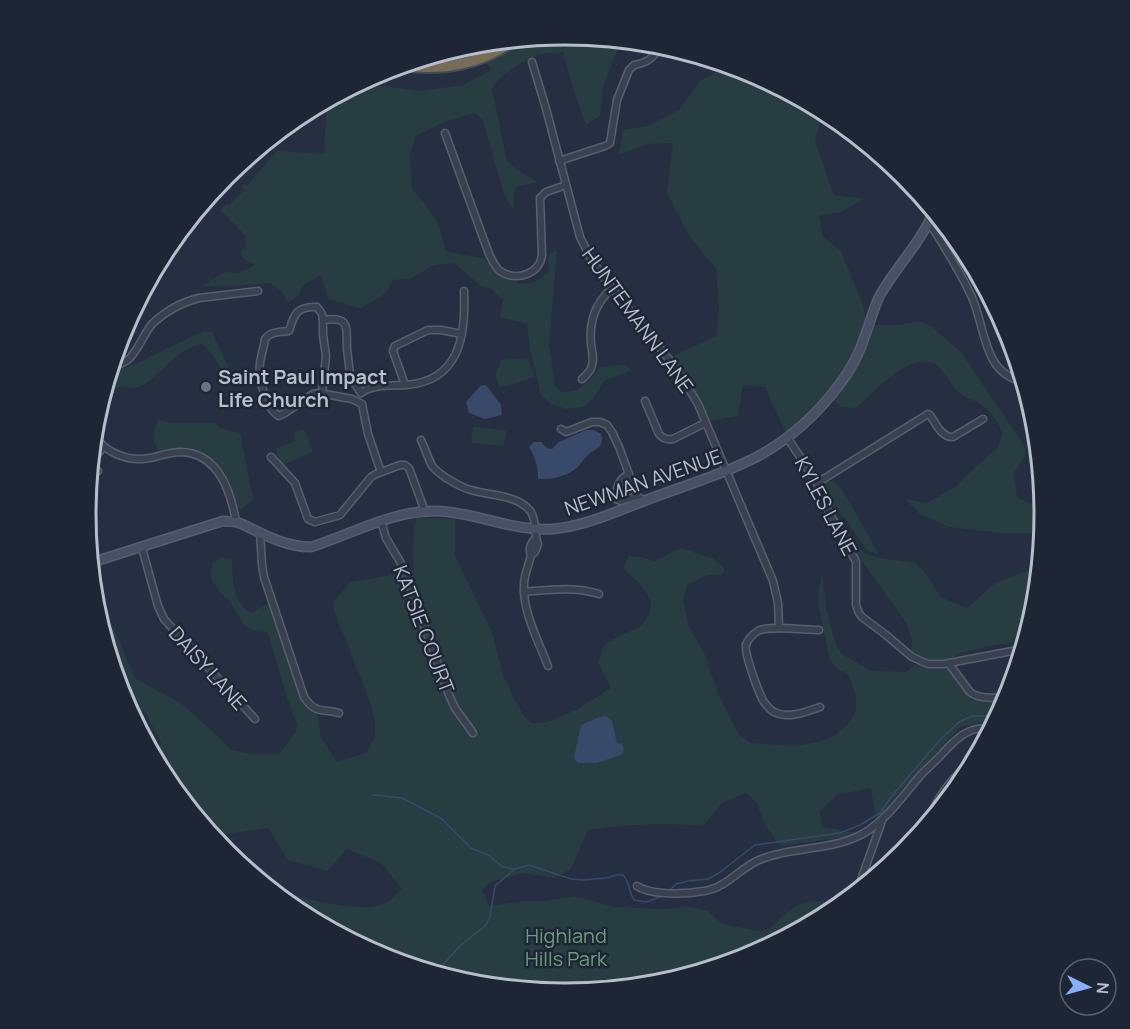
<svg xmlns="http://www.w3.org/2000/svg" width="1130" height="1029" font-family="Manrope,sans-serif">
<rect width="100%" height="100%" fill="#252f41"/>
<!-- green -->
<g fill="#273d42">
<path d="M565,35L621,40L603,87L600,116L586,125L574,91L563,52C556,53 545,52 539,55C524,60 499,75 492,89L507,161L520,172L538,182L515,187L513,210L504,194L482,119L475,113L445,122L415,136L410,156L412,189L424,203L439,224L445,251L485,259L500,276L521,284L535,282L548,273L549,254L557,251L549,346L551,356L554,384L560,392C581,393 588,382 600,367L625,365L632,370L604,381L595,396L583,407L566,409L551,404L540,394L538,380L531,356L527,324L500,317L503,300L492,289L481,286L454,263L434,265L410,279L393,280L387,291L383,295L361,308H357L329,299L320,276L303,285L298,296L288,302L282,292L270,283L236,286H202L225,272L239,273L255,265L244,259L240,253L246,245L245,235L220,210L227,204L229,205L244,190L242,186L244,184L247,186L277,151L324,154L327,100L359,83L420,91L464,85L491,70L486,62L520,45L528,38Z"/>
<polygon points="508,40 499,46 454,62 410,62 472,44"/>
<polygon points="728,65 749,71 823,111 815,141 834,195 864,199 841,212 819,216 823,237 841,251 863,305 866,321 857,346 844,371 829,392 808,415 786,433 765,387 743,385 738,416 709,421 691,383 673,356 716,336 719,309 716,269 688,234 667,193 673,143 647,144 619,155 623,130 647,126 679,110 700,81"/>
<path d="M920,321L932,327L961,352L1025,447V457L1014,472L1017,498L1045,510L1043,533H1000L949,527L920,514L905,499L927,503L957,486L969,473L998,447L1003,432C997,423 991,410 980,404C972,399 963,397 956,390C949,383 945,371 936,365C910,350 875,392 856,408L841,407L833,400C852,376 863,354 873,325H897Z"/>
<path d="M205,331L212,332L228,366L231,390C224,373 215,357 203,344C174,346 154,389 131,388C128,388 125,386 122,386L105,393L101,397L110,369C127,370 139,362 154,355C171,347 187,338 205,331Z"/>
<polygon points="528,358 535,377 500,388 495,375 501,360"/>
<path d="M159,419L170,423H214L220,428L240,433L253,499L242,509H237C234,497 232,484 225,473C211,452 183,445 160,451C150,440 153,431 159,419Z"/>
<polygon points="475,427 504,430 506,432 504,444 502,446 473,443 471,441 473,428"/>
<polygon points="304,429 313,452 282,465 275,449 296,441 293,433"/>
<polygon points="830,481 836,483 843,491 879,554 867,551 845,518 831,506 827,497 822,484"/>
<path d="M838,517L863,552C878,560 899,560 916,563L928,576L940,597L967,608L995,583L1040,566L1036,608L1026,641L989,646L958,654L952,659L943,661H929L912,652V640L907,624L859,557L837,518Z"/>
<path d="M416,518L455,519V556L492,632L503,675L515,701L525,717L531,723H545L576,710L611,688L598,662L604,645L619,636L640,627L650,614L651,600L642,586L623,568L629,556L641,557L655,561L681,548L714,559L725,569L722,575H708L687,585L683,602L689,626L705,655L718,693L739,735L751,743L795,746L819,742L834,736L847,725L856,711V696L848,674L838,669L830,660L818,603L819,589L822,573L826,608L836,646L842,654L872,671L906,672L916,664L928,668L948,669L971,699L1007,701L997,720L960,727L909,782L877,820L873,803L871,788L837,795L820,811L822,827L858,833L846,837L780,846L763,822L757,803L746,793L722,803L703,826C666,822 626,824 588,830L571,869L554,878L523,873L491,882L482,890L489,906L525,901H544L574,896L615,907L665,909L691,907L707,911L723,924L757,931L769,930C791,907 807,893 841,906L831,914L748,958L658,985L565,994L471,985L381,958L298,913L279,898L288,894C314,900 354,912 380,905C389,903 395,896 402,889L381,863L347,849L327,871L288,860L268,828L211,836L166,781L157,765L161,743L145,712L129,711L121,698L97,617L114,629L135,678L185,706L232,750L251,754H279L296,732L297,724L288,701L268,633L261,630L253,631L244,625L229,600L221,594L211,579L212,564L222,557L232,559C232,578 233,603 251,613L270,602L305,703L310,709L317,712L321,738L337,762L366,753L375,738V721L369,699L334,611L333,602L350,582L387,576L401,571L414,570L412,551Z"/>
</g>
<!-- water -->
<g fill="#384969">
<polygon points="486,385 501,405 502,415 485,419 469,413 466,402 480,386"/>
<path d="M586,430H594L601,434C605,448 595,448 587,456C584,459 581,463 578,467C568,476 551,480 538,479C538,467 536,458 529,447L534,442H541L547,448L552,449L559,442Z"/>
<polygon points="606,716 612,721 617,743 622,744 624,749 621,755 597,763 578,763 574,758 581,725 597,718"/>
</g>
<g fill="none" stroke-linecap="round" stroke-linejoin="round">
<!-- stream -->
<g stroke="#384969" stroke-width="1.5">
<polyline points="373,795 402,798 410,802 442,819 471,848 488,855 503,867 514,869"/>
<polyline points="669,891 676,884 688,881 708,879 719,873 755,845 840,833 860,825 880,813 891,797 940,740 959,722 972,716 999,716"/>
<path d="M440,968L461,945L486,925L490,917L495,886L515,869L529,865L571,879L583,880L606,878L616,875H623C631,884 628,891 634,900L646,902L663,896"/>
</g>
<defs>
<g id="street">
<polyline points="532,62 545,105 580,237 591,259 607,282 676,368 698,404 773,581 778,603 779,628"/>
<path d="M445,133L489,254C492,260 495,267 500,271C516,282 540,274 542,255L540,198L546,192L566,185"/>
<path d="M559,161L605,146L610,143L617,100L629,70L634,65C651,62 652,57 662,45"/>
<path d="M928,225L934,230C948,253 963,276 973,300C985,328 984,373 1021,381"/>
<path d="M323,320L322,314L317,307C297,306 294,314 289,331C280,332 271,331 265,339C264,347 261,355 260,363C258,377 265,408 279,416L285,413L313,394L319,393L352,399L362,404L368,434L381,472"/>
<path d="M115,351C127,338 134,322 136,304"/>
<path d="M111,364C134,369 141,335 153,323C165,312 182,302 199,298L258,291"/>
<path d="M582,379C586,375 590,372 591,368C595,360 592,352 591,344C589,321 595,304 612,288"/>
<polyline points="405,385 393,351 395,346 428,330 441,330 462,334"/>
<path d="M322,393L326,356L323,335V320C351,316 346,327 347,349C348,357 349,366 350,374L353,381L361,393"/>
<path d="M361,393C373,384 392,386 406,385C460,381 466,335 464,291"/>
<path d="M645,401L659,434C663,439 667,440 673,439L705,423"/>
<polyline points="561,429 566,432 592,422 600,422 607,425 612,432 619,447 637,496 644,501"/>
<path d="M93,435C106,453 128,462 150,458C160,456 170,452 181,452C219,453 231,492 236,522"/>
<polyline points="787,437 817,483 824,503 854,558 856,562 856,605 859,613 862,617 886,635 912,657 928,664 944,664 1023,649"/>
<path d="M421,440C425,448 428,458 432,466C436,471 441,474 446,478C454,482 462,488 471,490C490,496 518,494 531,512C537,522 534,534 538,544L535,552L531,555"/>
<polyline points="271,457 295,483 308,519 315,522 340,515 371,477 376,474 400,465 405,465 409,468 423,506 423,511"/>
<polyline points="90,459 93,459 104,447"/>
<polyline points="90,465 98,471"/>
<path d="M629,475C619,477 616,490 615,499L621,501L637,496"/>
<path d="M817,483L928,414L930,415C936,424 942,438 953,437L983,419"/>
<polyline points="381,521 386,538 402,565 449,695 455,708 473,733"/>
<path d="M260,533L262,565L264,577L304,697C316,715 323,708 339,713"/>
<path d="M536,538C531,542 528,549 531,555C529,564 525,573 524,583C522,611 538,640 548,666"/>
<polyline points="142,548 158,606 164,619 255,719"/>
<path d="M524,592C549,590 574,586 599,594"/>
<path d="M819,630C805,630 769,625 758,631C753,634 748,639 746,645C744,653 759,694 764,702C767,706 770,710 774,712C789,719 805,712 820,707"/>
<path d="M949,664L970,692C980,700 996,697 1009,698"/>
<path d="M927,826C934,800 953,775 975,760"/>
<path d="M637,886C652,896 687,894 704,891C726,888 740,868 759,860C795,845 837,852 869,830C890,815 903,796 919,777C926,769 935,762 942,754C949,747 956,738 966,733C974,728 983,728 992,728"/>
<polyline points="857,891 882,821"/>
</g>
<path id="secondary" d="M90,563L223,521L236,522L242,524C264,535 286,547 311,547C352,534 393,510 437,511C476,512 513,532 553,529C585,526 615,512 644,501C683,486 725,474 762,454C792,437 818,413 839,385C851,370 860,352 866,333C871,320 874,307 880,295C897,266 921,242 934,211"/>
<path id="highway" d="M402,65C442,71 482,64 515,39"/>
</defs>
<!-- street casing -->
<use href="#street" stroke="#575f6e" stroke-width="9"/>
<!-- secondary casing -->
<use href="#secondary" stroke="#575f6e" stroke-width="11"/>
<!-- highway casing -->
<use href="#highway" stroke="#444c5b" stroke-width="14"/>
<!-- street -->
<use href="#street" stroke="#394151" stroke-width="6"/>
<!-- secondary -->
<use href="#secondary" stroke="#475064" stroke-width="8"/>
<!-- highway -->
<use href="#highway" stroke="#776d56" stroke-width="10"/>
</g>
<!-- markers -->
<circle fill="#6b7280" stroke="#1e2636" stroke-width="2" cx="206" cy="387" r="6"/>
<g text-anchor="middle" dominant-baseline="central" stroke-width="5" stroke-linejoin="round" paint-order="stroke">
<!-- street labels -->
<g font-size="20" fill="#b6bdcb" stroke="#1e2636">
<text transform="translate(638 320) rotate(54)">HUNTEMANN LANE</text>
<text transform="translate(643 482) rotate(-19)">NEWMAN AVENUE</text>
<text transform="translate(826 506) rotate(62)">KYLES LANE</text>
<text transform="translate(424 629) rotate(69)">KATSIE COURT</text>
<text transform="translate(208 668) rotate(48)">DAISY LANE</text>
</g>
<!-- poi labels -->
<g font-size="20" font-weight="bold" fill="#b6bdcb" stroke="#1e2636" text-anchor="start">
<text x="218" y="376">Saint Paul Impact<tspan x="218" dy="23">Life Church</tspan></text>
</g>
<!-- park labels -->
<g font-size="20" fill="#6c9d7b" stroke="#1e2636">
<text x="566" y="935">Highland<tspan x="566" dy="23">Hills Park</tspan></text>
</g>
</g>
<!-- crop -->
<path d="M0 0H1130V1029H0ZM96 514a469 469 0 1 1 938 0a469 469 0 1 1-938 0Z" fill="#1e2636" fill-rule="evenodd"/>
<path fill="none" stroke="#b6bdcb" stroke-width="3" d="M96 514a469 469 0 1 1 938 0a469 469 0 1 1-938 0Z"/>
<!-- north arrow -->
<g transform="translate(1088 987) rotate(95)"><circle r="28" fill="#1e2636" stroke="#5b6272" stroke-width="1.5"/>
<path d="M0-4.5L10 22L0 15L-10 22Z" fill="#8baefb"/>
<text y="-9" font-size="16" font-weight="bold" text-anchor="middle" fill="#b6bdcb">N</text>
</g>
</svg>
